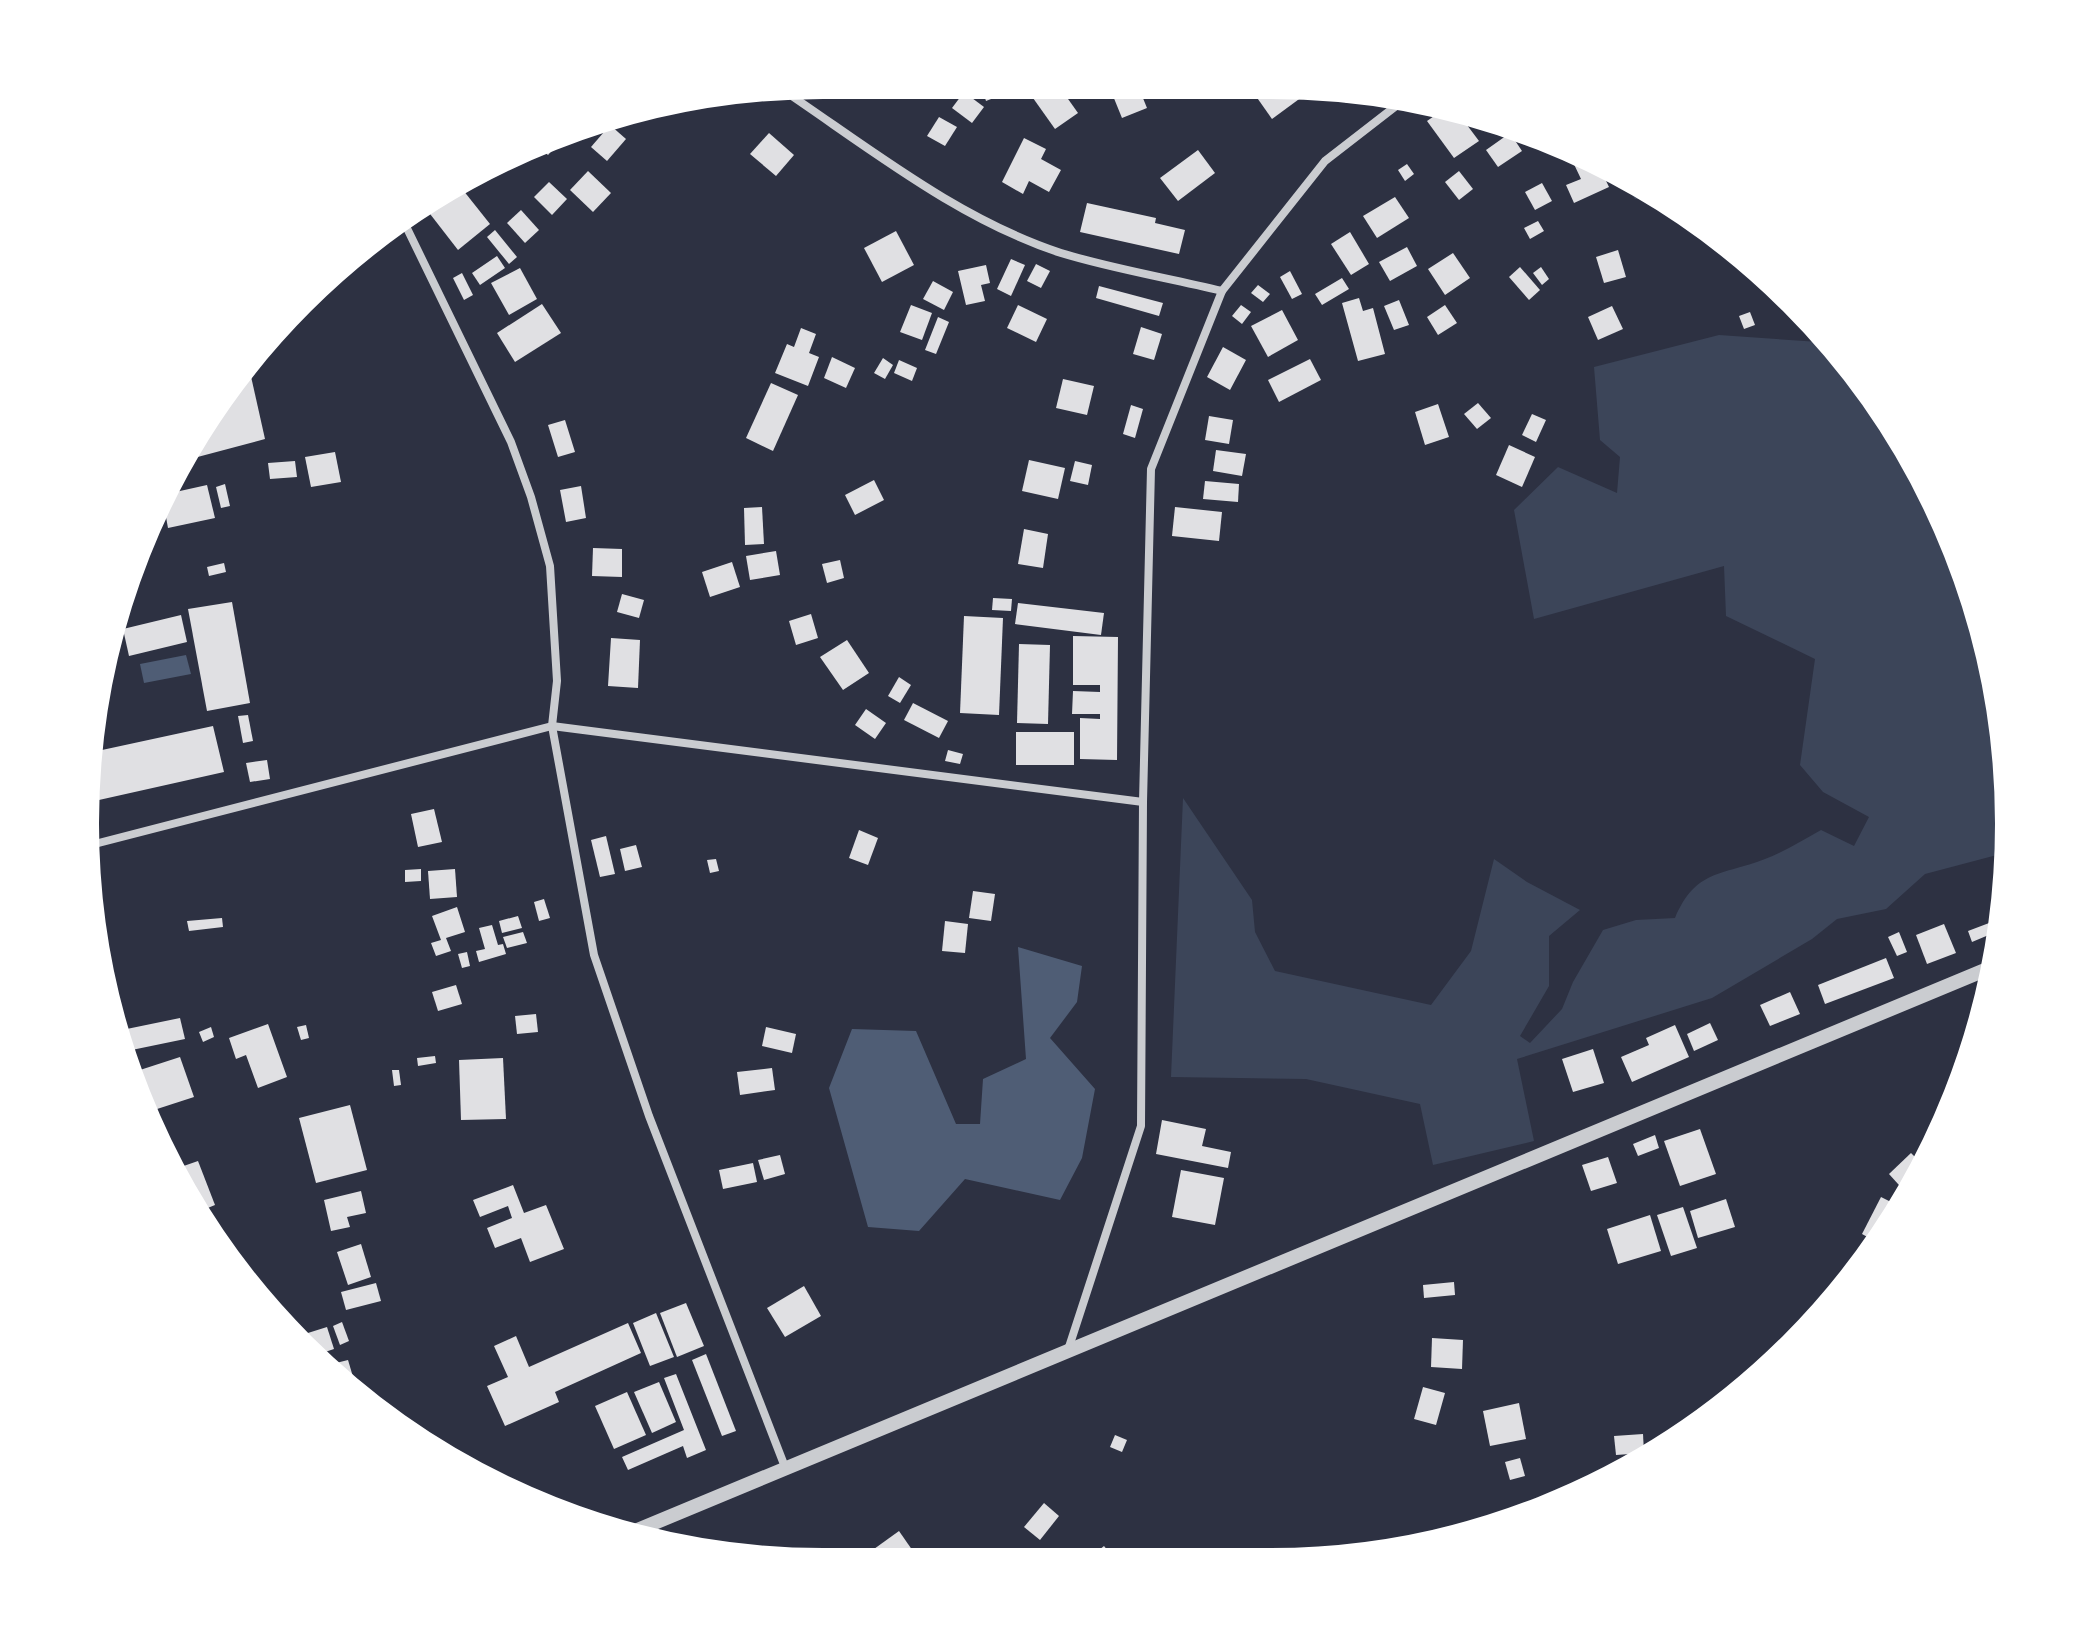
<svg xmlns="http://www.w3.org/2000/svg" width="2094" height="1647" font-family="Overpass,sans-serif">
<rect width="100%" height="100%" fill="#2d3142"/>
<!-- green -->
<g fill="#3c4559">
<polygon points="1612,166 1642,179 1668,198 1635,199"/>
<path d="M1719,335L1819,342L1822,339L1914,451L1974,584L2008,726L2012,851L1925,874L1886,909L1837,919L1812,939L1712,998L1517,1059L1534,1141L1433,1165L1420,1104L1306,1079L1171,1077L1183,798L1252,900L1255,932L1275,971L1431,1005L1471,951L1494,859L1527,882L1580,910L1549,936V986L1520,1036L1530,1043L1562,1009L1573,982L1603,930L1636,920L1675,918C1696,869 1721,876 1765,859C1784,852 1803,840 1821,830L1854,846L1869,817L1823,792L1800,765L1815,659L1726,616L1724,566L1534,619L1514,510L1558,467L1617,493L1620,457L1600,440L1594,367Z"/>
</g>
<!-- water -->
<g fill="#4f5d75">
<polygon points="186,655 191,674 144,683 140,664"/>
<polygon points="1018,947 1082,966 1077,1002 1050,1038 1095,1089 1082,1158 1060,1200 965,1179 919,1231 868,1227 829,1088 852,1029 916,1031 956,1124 980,1124 983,1079 1026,1059"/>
</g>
<!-- building -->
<g fill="#e0e0e3">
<polygon points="908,80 941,80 944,82 931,99"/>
<polygon points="1079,81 1096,81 1100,89 1079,99 1072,85"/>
<polygon points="1136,81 1147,108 1122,118 1111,91"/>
<polygon points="1268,81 1296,81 1306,94 1272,119 1253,92"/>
<polygon points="1056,82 1078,113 1055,129 1033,98"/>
<polygon points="1006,83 1009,92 986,101 983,92"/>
<polygon points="1332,84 1364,91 1346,103"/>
<polygon points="964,92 984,107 972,123 952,108"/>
<polygon points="726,93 716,105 704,96"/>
<polygon points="1447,107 1455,109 1479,141 1454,158 1427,121"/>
<polygon points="939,117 957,127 945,146 927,136"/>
<polygon points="610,125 626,139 607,161 591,147"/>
<polygon points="571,130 548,155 536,145"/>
<polygon points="769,133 794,155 776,176 750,154"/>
<polygon points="1510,133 1522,151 1498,167 1486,150"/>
<polygon points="1024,138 1046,149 1041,159 1061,170 1049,192 1029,181 1023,194 1002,182"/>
<polygon points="1198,150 1215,173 1178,201 1160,178"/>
<polygon points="1586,154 1595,158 1609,187 1574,203 1566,185 1581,179 1572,160"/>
<polygon points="1407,164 1414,174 1405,181 1398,170"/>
<polygon points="588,171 611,193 593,212 570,190"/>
<polygon points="1459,171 1473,189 1459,200 1445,182"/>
<polygon points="549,182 567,199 552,215 534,197"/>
<polygon points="1542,183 1552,201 1535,210 1525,192"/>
<polygon points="459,185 490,224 458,250 427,210"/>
<polygon points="1395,197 1409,218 1377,238 1363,216"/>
<polygon points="1087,203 1156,218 1155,223 1185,230 1179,254 1080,232"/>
<polygon points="521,210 539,230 525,243 507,223"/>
<polygon points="1538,221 1544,231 1530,239 1524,228"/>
<polygon points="495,230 517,257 509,264 487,237"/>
<polygon points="896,231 914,265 882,282 864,248"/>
<polygon points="1350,232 1369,264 1351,275 1331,244"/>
<polygon points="1407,247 1417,266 1390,281 1379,262"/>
<polygon points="1618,250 1626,277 1604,283 1596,257"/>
<polygon points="1453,253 1470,278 1445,295 1428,269"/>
<polygon points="497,256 505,268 480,285 472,273"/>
<polygon points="1011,259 1025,265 1011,296 997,289"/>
<polygon points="1036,264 1050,271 1041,288 1027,281"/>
<polygon points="986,265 990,283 981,285 985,301 966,305 958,271"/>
<polygon points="1520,267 1540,290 1529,300 1509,277"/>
<polygon points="1541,267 1549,279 1542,285 1533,273"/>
<polygon points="520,268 537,299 509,315 491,283"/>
<polygon points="1290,271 1302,294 1292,299 1280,277"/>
<polygon points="462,273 473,295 464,300 453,278"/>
<polygon points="1342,278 1349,289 1322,305 1315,294"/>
<polygon points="933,281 953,292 944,310 923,299"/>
<polygon points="1258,285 1270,294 1263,302 1251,293"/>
<polygon points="1099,286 1163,303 1159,316 1096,298"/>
<polygon points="1359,298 1363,311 1373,308 1385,354 1358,361 1342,303"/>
<polygon points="1399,300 1409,325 1394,330 1384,306"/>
<polygon points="542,304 561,333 515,362 497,333"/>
<polygon points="911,305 932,313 922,340 900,332"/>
<polygon points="1018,305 1047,319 1036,342 1007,328"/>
<polygon points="1241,305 1251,312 1242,324 1232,316"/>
<polygon points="1445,305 1457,323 1438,335 1427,317"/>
<polygon points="1612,306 1623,329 1598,340 1588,317"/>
<polygon points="1282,310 1298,340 1268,357 1251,326"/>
<polygon points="1750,312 1755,325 1744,329 1739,316"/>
<polygon points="938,317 949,322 936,354 925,350"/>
<polygon points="1141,327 1162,334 1154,360 1133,354"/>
<polygon points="801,328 816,334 809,353 819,357 808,386 775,373 787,344 794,347"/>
<polygon points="1223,347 1246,360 1230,390 1207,377"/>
<polygon points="832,357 855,368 846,388 824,378"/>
<polygon points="883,358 893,365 885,379 874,373"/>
<polygon points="1310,359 1321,380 1279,402 1268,380"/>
<polygon points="899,360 917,368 912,381 894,373"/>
<polygon points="248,363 265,439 175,463 179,452"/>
<polygon points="1063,379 1094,386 1087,415 1056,408"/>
<polygon points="771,383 798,395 773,451 746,438"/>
<polygon points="1478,403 1491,418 1477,429 1464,414"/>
<polygon points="1438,404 1449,437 1425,445 1415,412"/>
<polygon points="1131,405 1143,409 1135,438 1123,434"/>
<polygon points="1532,414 1546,420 1536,442 1522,435"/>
<polygon points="1209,416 1233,420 1229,444 1205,440"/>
<polygon points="565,420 575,452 558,457 548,425"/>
<polygon points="1509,445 1535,457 1522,487 1496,475"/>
<polygon points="1216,450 1246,454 1242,476 1213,471"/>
<polygon points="335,452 341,482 311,487 305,457"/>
<polygon points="1029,460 1065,468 1058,499 1022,491"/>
<polygon points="295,461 297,477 270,479 268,463"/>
<polygon points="1075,461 1092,465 1088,485 1070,481"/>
<polygon points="874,480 884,500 855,515 845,495"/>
<polygon points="1205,481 1239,484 1238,502 1203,499"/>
<polygon points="225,484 230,506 221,508 216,487"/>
<polygon points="207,485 215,518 168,528 162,495"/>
<polygon points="581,486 586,518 566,522 560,490"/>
<polygon points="762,507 764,544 745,545 744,508"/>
<polygon points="1175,507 1222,512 1219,541 1172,536"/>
<polygon points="1024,529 1048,534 1043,568 1018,564"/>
<polygon points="593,548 622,549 622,577 592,576"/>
<polygon points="776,551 780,575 750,580 746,556"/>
<polygon points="840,560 844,578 827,583 822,564"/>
<polygon points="732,562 740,587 710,597 702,572"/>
<polygon points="224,563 226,572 209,576 207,567"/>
<polygon points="622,594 644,600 639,618 617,612"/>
<polygon points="993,598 1012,599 1011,611 992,610"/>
<polygon points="232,602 250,703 207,711 188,609"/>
<polygon points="1018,603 1104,613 1101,635 1015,624"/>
<polygon points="114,610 120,637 104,640 105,632"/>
<polygon points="811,614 818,638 796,645 789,621"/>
<polygon points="181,615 187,642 129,656 123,629"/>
<polygon points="964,616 1003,618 999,715 960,713"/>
<polygon points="1073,636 1118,637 1117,760 1080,759 1080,718 1100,719 1100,714 1072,714 1073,691 1100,692 1100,685 1073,685"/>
<polygon points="611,638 640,640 638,688 608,686"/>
<polygon points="847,640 869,673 843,690 820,657"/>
<polygon points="1019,644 1050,645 1048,724 1017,723"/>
<polygon points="899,677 911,685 900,703 888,696"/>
<polygon points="913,703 948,721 939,738 904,720"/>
<polygon points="866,709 886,723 875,739 855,725"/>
<polygon points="248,715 253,741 243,743 238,716"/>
<polygon points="213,726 224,772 90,802 93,816 81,819 91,739 99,737 102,750"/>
<rect x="1016" y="732" width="58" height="33"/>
<polygon points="948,750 963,754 960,764 945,761"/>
<polygon points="267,760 270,779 250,782 246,763"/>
<polygon points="434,809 442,842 418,847 411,814"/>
<polygon points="859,830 878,838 868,865 849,858"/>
<polygon points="606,836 615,874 600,877 591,840"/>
<polygon points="636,845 642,867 625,871 620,849"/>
<polygon points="716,859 719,871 710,873 707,860"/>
<polygon points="421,869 421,881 405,882 405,870"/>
<polygon points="455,869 457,897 430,899 428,871"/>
<polygon points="973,891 995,894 991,921 969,918"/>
<polygon points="544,899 550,918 539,921 534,902"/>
<polygon points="2007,906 2003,929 1972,942 1968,931 1997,920 1994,911"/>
<polygon points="457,907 465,932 446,938 451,951 436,956 431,943 441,940 432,916"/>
<polygon points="518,916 522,928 502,933 499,921"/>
<polygon points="222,918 223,927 189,931 187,921"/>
<polygon points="945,921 968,924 965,953 942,951"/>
<polygon points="1944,924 1956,953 1927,964 1916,935"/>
<polygon points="492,925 498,945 503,944 506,954 479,962 476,951 485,949 479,928"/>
<polygon points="523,932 527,943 507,948 503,937"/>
<polygon points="1899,932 1907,952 1897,956 1888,937"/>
<polygon points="467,952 470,966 462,968 458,954"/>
<polygon points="1886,958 1894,978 1825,1004 1818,985"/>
<polygon points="456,985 462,1004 438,1011 432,992"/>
<polygon points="1790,992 1800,1014 1770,1026 1760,1005"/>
<polygon points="113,994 116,1006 104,1009 103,996"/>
<polygon points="536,1014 538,1032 517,1034 515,1016"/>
<polygon points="180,1018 185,1039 122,1052 117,1031"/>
<polygon points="1710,1023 1718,1040 1694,1051 1687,1034"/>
<polygon points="268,1024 287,1077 258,1088 246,1055 236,1059 229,1038"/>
<polygon points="306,1025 309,1038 301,1040 297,1027"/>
<polygon points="1675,1025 1689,1057 1632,1082 1621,1057 1649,1045 1646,1038"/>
<polygon points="211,1027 214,1037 203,1042 199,1032"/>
<polygon points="766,1027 796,1034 792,1053 762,1046"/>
<polygon points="1593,1049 1604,1083 1573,1092 1562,1059"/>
<polygon points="435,1056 436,1063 418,1066 417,1058"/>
<polygon points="180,1057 194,1097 154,1110 140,1070"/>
<polygon points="503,1058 506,1119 461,1120 459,1060"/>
<polygon points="772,1068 775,1090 740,1095 737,1072"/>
<polygon points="392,1070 399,1070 401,1085 394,1086"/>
<polygon points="350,1105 367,1170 316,1183 299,1118"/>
<polygon points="1162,1120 1206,1129 1202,1146 1231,1152 1228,1168 1156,1154"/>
<polygon points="1700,1129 1716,1174 1680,1186 1664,1141"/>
<polygon points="1944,1133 1938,1152 1933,1159 1926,1153"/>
<polygon points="1655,1135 1659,1148 1638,1156 1633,1144"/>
<polygon points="1911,1153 1927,1169 1908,1195 1889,1174"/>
<polygon points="780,1155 785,1174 764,1180 758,1160"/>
<polygon points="1608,1157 1617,1183 1591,1191 1582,1165"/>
<polygon points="198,1161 215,1205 193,1214 175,1169"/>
<polygon points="753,1163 757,1182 723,1189 719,1170"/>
<polygon points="1181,1170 1224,1178 1215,1225 1172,1217"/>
<polygon points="513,1185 524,1213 546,1205 564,1249 530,1262 521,1238 495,1248 487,1228 512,1218 508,1206 480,1217 473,1200"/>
<polygon points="361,1191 366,1213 347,1217 350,1227 331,1231 324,1200"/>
<polygon points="1881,1197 1903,1208 1880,1244 1862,1234"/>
<polygon points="1726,1199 1735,1227 1698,1238 1690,1211"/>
<polygon points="1683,1207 1697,1248 1671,1256 1657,1215"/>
<polygon points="1650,1215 1661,1251 1618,1264 1607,1229"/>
<polygon points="361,1244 371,1277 348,1285 337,1252"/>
<polygon points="244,1266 256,1300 255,1301 233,1270"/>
<polygon points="1454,1282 1455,1295 1424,1298 1423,1285"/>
<polygon points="376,1283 381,1301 346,1310 341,1292"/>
<polygon points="804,1286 821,1316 785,1337 767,1308"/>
<polygon points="686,1303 704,1346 677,1357 660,1313"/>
<polygon points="656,1313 674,1357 650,1366 633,1323"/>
<polygon points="342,1322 349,1341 340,1345 333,1326"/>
<polygon points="628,1323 641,1353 555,1392 559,1402 505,1426 487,1386 508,1377 494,1346 516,1336 529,1367"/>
<polygon points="327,1327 334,1349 313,1356 292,1338"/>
<polygon points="1432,1338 1463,1340 1462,1369 1431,1367"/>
<polygon points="706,1354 736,1431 722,1436 692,1360"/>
<polygon points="348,1360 359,1397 324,1366"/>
<polygon points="676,1374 706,1450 687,1458 683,1446 628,1470 622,1457 684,1430 664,1378"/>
<polygon points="659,1382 676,1422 652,1433 634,1392"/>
<polygon points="1423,1387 1445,1393 1436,1425 1414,1419"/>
<polygon points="627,1392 646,1435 614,1449 595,1406"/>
<polygon points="1519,1403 1526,1439 1490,1446 1483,1411"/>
<polygon points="1643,1434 1644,1453 1616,1455 1614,1436"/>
<polygon points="1115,1435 1127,1440 1122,1452 1110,1447"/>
<polygon points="1520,1458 1525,1476 1510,1480 1505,1462"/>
<polygon points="1044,1503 1059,1516 1040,1540 1024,1527"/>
<polygon points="899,1531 924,1567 849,1567"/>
<polygon points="1104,1546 1120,1566 1079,1566"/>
<polygon points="792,1553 793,1564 765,1561 764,1554"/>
</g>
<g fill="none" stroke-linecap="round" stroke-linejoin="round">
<!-- minor -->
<g stroke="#caccd0" stroke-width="8">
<path d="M777,86C867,146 957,219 1061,253C1113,269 1169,278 1222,291"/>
<polyline points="402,218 511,442 531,497 550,566 557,681 552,726 594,955 649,1116 785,1467"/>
<polyline points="83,847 552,726 1143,802"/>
<polyline points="1068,1350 1141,1126 1143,802 1151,469 1222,291 1325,161 1405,99"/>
<polyline points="434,1454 449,1455 499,1480 504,1492"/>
</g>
<!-- tertiary -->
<polyline stroke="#caccd0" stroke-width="14" points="623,1536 1997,965"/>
</g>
<!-- crop -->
<path d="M0 0H2094V1647H0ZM823 94H1271A729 729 0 0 1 2000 823V824A729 729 0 0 1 1271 1553H823A729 729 0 0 1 94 824V823A729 729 0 0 1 823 94Z" fill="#fff" fill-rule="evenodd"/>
<path fill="none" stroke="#fff" stroke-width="10" d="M823 94H1271A729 729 0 0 1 2000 823V824A729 729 0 0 1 1271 1553H823A729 729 0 0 1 94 824V823A729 729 0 0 1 823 94Z"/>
</svg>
